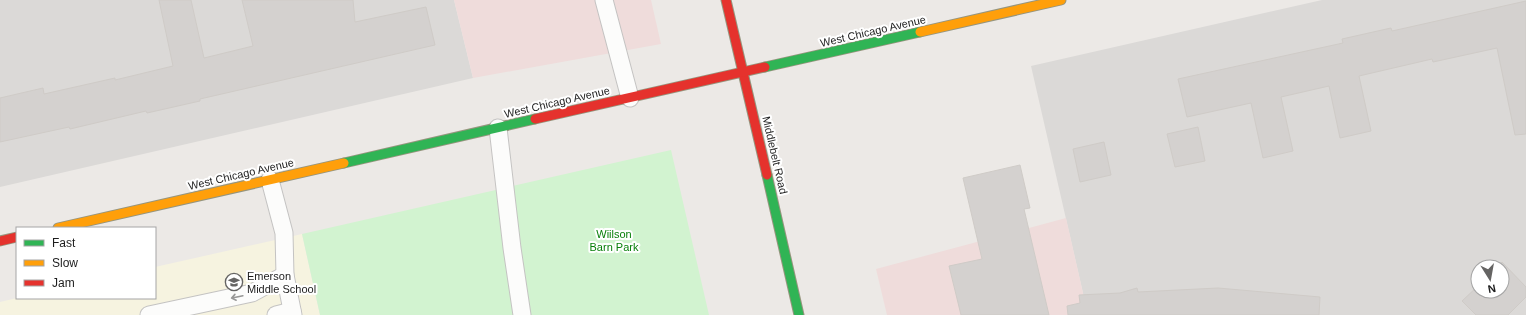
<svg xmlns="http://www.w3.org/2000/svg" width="1526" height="315" font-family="Arial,sans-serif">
<rect width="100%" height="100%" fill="#ece9e6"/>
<!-- residential -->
<g fill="#dbd9d7" fill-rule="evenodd">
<polygon points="0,0 454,0 473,78 0,187"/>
<path d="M1322,0H1526V315H1088L1031,66ZM1478,267H1502V291H1478Z"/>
</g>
<!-- commercial -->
<g fill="#efdcdb">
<polygon points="454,0 651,0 661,44 473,78"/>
<polygon points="1066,218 1088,315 887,315 876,269"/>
</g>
<!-- education -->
<polygon fill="#f6f3e0" points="302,234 320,315 0,315 0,302 17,298 155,298 155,267"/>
<!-- park -->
<polygon fill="#d2f3d0" points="671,150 709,315 320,315 302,234"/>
<!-- building -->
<g fill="#d4d1cf" stroke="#cfcbc7">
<polygon points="159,0 191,0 204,58 253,46 242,0 353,0 355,22 426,7 435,45 200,99 200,101 147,113 146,111 70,129 69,127 0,142 0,98 43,88 44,94 115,78 115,80 173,66"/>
<polygon points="1526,1 1526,134 1515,135 1497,48 1433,62 1432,59 1359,76 1371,131 1340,138 1329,86 1281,97 1293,151 1263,158 1251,103 1187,117 1178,79 1343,43 1342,39 1391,28 1392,31"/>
<polygon points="1198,127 1205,161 1175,167 1167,134"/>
<polygon points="1104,142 1111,175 1080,182 1073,149"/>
<polygon points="1020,165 1030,208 1024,209 1049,315 961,315 949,266 982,259 963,178"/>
<polygon points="1502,262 1526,287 1526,297 1508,315 1476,315 1462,301 1478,286 1478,291 1502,291 1502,267 1497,267"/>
<polygon points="1137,288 1138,292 1218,288 1320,297 1319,315 1068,315 1067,306 1080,303 1079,295 1120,293"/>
</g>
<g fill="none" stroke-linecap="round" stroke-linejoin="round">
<defs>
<g id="lane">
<polyline points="604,0 630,98"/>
<polyline points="498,128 512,248 522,315"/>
<polyline points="270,180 284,233 285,275 293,315"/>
<polyline points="149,315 252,293 285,275"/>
<polyline points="276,315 292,311"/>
</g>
<g id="fast">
<polyline points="765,67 920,32"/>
<polyline points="344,163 535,119"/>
<polyline points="767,175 799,315"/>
</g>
<g id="slow">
<polyline points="920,32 1061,0"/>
<polyline points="58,228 344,163"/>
</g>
<g id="jam">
<polyline points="726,0 767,175"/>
<polyline points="535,119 765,67"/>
<polyline points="0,241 17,237"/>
</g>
</defs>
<!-- lane casing -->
<use href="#lane" stroke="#c4c3c2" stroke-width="19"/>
<!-- fast casing -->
<use href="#fast" stroke="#96957e" stroke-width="11"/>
<!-- slow casing -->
<use href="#slow" stroke="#96957e" stroke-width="11"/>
<!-- jam casing -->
<use href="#jam" stroke="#96957e" stroke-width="11"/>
<!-- lane -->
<use href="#lane" stroke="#fcfcfb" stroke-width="17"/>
<!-- fast -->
<use href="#fast" stroke="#30b455" stroke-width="9"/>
<!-- slow -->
<use href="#slow" stroke="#ff9f0a" stroke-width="9"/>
<!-- jam -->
<use href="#jam" stroke="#e5322d" stroke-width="9"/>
</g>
<!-- one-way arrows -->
<defs><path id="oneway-shaft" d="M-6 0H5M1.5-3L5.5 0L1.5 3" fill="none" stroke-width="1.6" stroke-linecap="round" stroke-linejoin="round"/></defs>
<use stroke="#989897" href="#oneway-shaft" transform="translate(237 297) rotate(168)"/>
<!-- icons -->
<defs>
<symbol id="school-ring" viewBox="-11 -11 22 22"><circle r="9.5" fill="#fff" stroke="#656463" stroke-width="1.5"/><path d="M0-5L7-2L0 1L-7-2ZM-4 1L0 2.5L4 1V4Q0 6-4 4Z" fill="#656463"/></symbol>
</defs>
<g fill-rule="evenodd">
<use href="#school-ring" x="224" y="272" width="20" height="20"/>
</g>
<g text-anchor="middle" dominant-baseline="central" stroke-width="4" stroke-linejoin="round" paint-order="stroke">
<!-- street labels -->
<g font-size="11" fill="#1d1d1d" stroke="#fff">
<text transform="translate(873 31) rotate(-13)">West Chicago Avenue</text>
<text transform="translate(557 102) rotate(-13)">West Chicago Avenue</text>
<text transform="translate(775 155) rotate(77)">Middlebelt Road</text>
<text transform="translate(241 174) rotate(-13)">West Chicago Avenue</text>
</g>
<!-- park labels -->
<g font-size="11" fill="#077f09" stroke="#fff">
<text x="614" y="234">Wiilson<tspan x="614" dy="13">Barn Park</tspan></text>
</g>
<!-- poi labels -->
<g font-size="11" fill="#1d1d1d" stroke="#fff" text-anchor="start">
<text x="247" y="276">Emerson<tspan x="247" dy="13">Middle School</tspan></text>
</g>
</g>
<!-- legend -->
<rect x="16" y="227" width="140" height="72" fill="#ffffff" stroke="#a5a5a5"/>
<rect x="24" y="240" width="20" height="6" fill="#30b455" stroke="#a5a5a5"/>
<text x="52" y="247" font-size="12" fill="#1d1d1d">Fast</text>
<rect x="24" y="260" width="20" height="6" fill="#ff9f0a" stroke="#a5a5a5"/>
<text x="52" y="267" font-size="12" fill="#1d1d1d">Slow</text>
<rect x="24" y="280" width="20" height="6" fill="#e5322d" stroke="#a5a5a5"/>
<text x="52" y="287" font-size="12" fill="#1d1d1d">Jam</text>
<!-- north arrow -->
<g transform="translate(1490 279) rotate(169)"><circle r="19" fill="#ffffff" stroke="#a5a5a5"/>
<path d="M0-3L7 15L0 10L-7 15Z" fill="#656463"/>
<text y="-6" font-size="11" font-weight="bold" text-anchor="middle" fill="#1d1d1d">N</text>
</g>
</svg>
